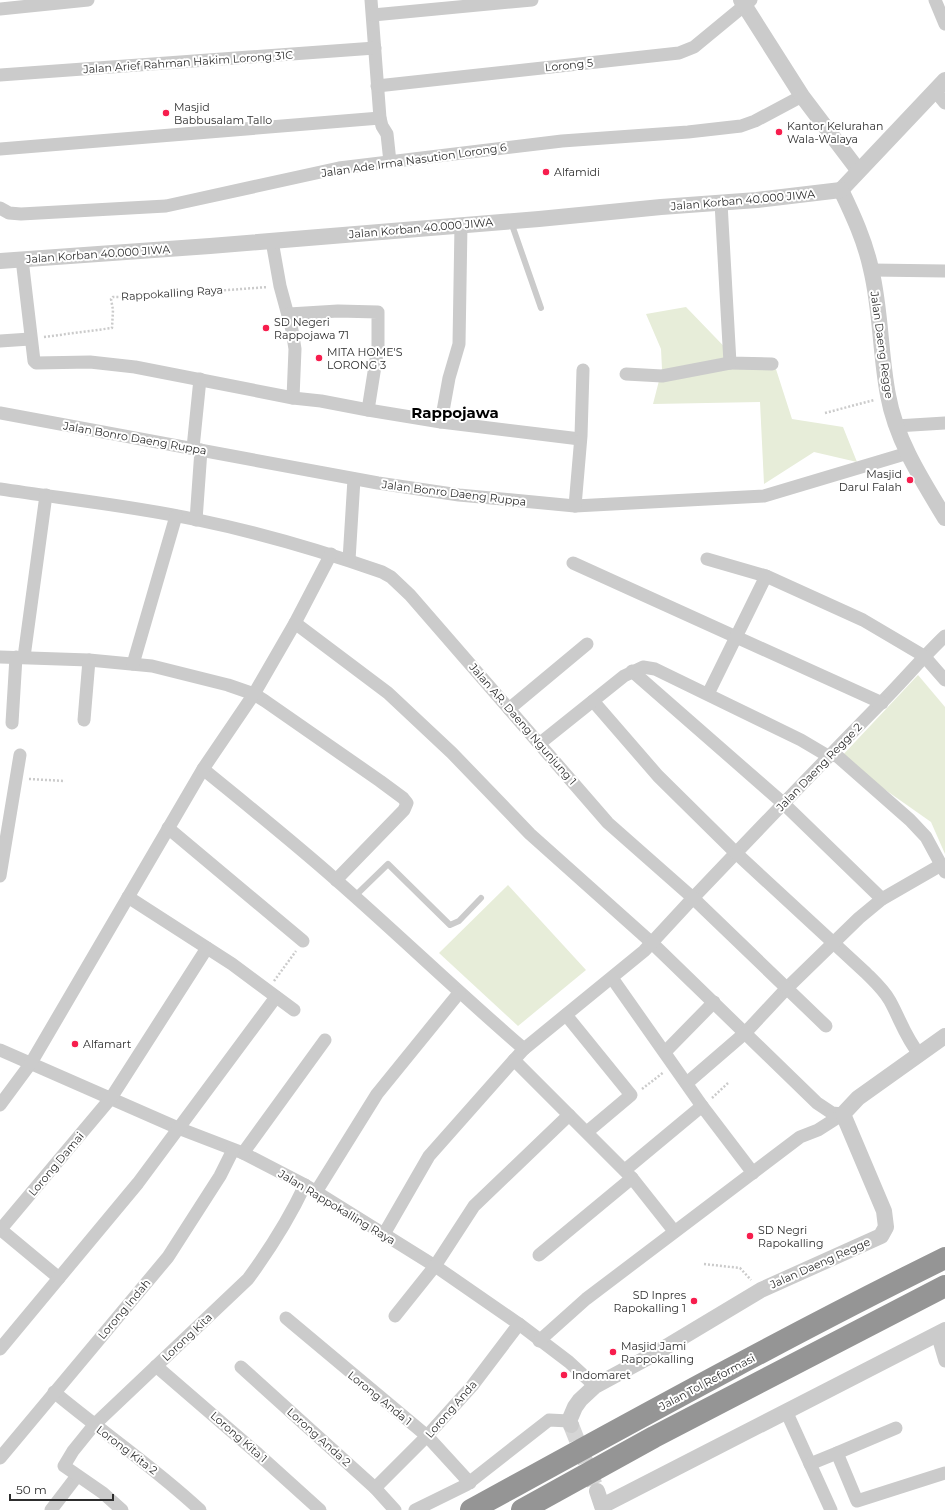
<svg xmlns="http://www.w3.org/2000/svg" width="945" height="1510" font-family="Montserrat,sans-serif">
<rect width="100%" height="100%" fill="#fff"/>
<!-- green -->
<g fill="#e7edd9">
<polygon points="686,307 741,364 774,363 792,419 843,427 857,462 814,452 764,484 760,402 653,404 662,369 661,349 646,314"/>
<polygon points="918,675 945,707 945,854 931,822 840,758"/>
<polygon points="508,885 586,970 518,1026 439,953"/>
</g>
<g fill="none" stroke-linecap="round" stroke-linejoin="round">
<!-- tertiary-tunnel -->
<polyline stroke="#d5d5d5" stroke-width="16" stroke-dasharray="16 8" stroke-linecap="butt" points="571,1425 597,1491"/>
<!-- path -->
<g stroke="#cbcbcb" stroke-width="2.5" stroke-dasharray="2 2" stroke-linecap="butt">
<polyline points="44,337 112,328 113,310 111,299 113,297 134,297 268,287"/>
<polyline points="825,413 874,400"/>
<polyline points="29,779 65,781"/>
<polyline points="274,981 296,951"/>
<polyline points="642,1089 664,1072"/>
<polyline points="712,1098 728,1083"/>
<polyline points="704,1264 740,1268 751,1280"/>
</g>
<!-- service -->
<g stroke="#cbcbcb" stroke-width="6">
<polyline points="511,222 541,308"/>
<polyline points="354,897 388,864 450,925 459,921 481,898"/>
</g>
<!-- minor -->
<g stroke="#cbcbcb" stroke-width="13">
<polyline points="371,0 380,118 382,126 387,134 390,162"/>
<polyline points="935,0 945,24"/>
<polyline points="0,9 88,0"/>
<polyline points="373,15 532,0"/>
<polyline points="0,75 375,48"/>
<polyline points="377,86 679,53 694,47 751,0"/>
<polyline points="935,91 945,103"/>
<polyline points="0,149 380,118"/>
<polyline points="721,203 730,363 772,364"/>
<polyline points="0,208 9,213 21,214 166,206 339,168 562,141 688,132 741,126 755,121 802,96"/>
<polyline points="272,241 280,286 292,330 295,349 293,398"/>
<polyline points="22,259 34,361 36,363 90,362 135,367 293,398 321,401 368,410 441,422 580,439"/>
<polyline points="872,270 945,271"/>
<polyline points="289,314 338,311 378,312 378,347 368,410"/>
<polyline points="0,341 30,339"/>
<polyline points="626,374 662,376 730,363"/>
<polyline points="0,413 378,483 459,495 575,506 764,496 908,453"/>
<polyline points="441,422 449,378 459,344 461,225"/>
<polyline points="896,426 945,423"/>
<polyline points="193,448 200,379"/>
<path d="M0,489C66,499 133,506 198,520C261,533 322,551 382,572L391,577L410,595L608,823L693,898C755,833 817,768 880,704C902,682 922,658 945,636"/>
<polyline points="575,506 581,436 583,370"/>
<polyline points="196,520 201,450"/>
<polyline points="707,559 766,576 863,620 924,656 945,680"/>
<polyline points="349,560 354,479"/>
<polyline points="573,563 882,703"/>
<polyline points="295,623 388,693 452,753 530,834 652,943 817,1103 832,1113 843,1114"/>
<polyline points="0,657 89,660 152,666 228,685 254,694 265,701 380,781 403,798 407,803 404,810 336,880"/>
<polyline points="24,657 46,495"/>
<polyline points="133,664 176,516"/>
<polyline points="632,671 784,804 882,899"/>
<polyline points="708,694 766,576"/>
<path d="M593,701L658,776L736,853L866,973C874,981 884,990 890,1001C900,1019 906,1039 920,1055"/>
<polyline points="509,709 587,644"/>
<polyline points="84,720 89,660"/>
<polyline points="12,723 16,657"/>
<polyline points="539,744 624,676 643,667 655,669 801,740 828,756 836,755 910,820 926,837 945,872"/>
<path d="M203,769C247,805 292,841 335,879C399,935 460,994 524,1049"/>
<polyline points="168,828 303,941"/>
<polyline points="0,876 20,755"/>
<polyline points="128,897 232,964 294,1010"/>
<polyline points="612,978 702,1106 753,1173"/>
<polyline points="566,1015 631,1095 587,1132"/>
<polyline points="0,1050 178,1128 243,1153 305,1185 435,1266 519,1324 569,1362 595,1386"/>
<polyline points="665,1052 714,1002"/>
<polyline points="687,1083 745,1033 787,988 859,918 882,899 941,865"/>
<polyline points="0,1105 31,1063 203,769 254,694 295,623 331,554"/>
<polyline points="569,1115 632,1178 674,1231"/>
<polyline points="243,1153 325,1040"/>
<polyline points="625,1170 702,1106"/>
<polyline points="316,1192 377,1094 459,993"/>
<polyline points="0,1229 59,1278"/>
<polyline points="0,1230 111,1098 207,948"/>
<polyline points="384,1234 429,1156 514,1060"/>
<polyline points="539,1255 632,1178"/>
<polyline points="395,1316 435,1266 474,1206 569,1115 514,1060 524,1049 644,951 693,898 826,1026"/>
<polyline points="286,1318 427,1436 470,1483"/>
<polyline points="937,1334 945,1361"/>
<polyline points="539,1341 586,1299 800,1137 818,1130 843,1114"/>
<polyline points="0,1349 138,1183 276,997"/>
<polyline points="156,1366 258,1454 320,1510"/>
<polyline points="241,1367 375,1488 395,1510"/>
<path d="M54,1392C102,1432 154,1467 200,1510"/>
<polyline points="786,1411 831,1510"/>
<polyline points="837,1453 896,1428"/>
<polyline points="0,1458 168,1257 220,1176 233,1150"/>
<polyline points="810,1464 837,1453 857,1501 945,1473"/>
<polyline points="375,1488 427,1436 472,1386 519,1324"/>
<polyline points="51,1510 77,1476"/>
<path d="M122,1510L103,1493L64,1466L73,1451L94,1425L248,1279C270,1249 289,1219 305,1185"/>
<polyline points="415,1510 466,1485 549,1420 569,1421"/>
</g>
<!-- tertiary -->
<g stroke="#cbcbcb" stroke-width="16">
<polyline points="741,0 802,96 858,170"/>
<path d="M841,190C853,215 865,241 871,269C881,310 880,353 888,395C896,440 922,480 945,518"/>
<polyline points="841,190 945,80"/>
<polyline points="0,261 210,246 539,219 661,207 757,200 841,190"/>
<polyline points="571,1425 569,1421 575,1407 580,1400 595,1386 656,1353 761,1290 881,1236 886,1227 884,1211 843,1114 858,1098 945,1036"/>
<polyline points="597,1491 602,1506 945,1330"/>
</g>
<!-- motorway -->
<g stroke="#959595" stroke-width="22">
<path d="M471,1510C628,1424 785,1337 945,1258"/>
<polyline points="522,1510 654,1437 945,1286"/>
</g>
</g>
<!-- markers -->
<g fill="#f71d4d" stroke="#fff" stroke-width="1.5">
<circle cx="166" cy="113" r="4"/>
<circle cx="779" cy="132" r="4"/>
<circle cx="546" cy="172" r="4"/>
<circle cx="266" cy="328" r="4"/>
<circle cx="319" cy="358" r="4"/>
<circle cx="910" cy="480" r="4"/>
<circle cx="75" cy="1044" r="4"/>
<circle cx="750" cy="1236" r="4"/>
<circle cx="694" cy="1301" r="4"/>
<circle cx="613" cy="1352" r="4"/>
<circle cx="564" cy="1375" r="4"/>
</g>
<g text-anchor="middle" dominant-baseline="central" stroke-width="4" stroke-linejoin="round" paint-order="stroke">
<!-- street labels -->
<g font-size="11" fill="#2e2e2e" stroke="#fff">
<text transform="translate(188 62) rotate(-4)">Jalan Arief Rahman Hakim Lorong 31C</text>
<text transform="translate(569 65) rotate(-6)">Lorong 5</text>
<text transform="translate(414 160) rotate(-8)">Jalan Ade Irma Nasution Lorong 6</text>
<text transform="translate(743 200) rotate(-5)">Jalan Korban 40.000 JIWA</text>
<text transform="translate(421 228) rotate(-5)">Jalan Korban 40.000 JIWA</text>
<text transform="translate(98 254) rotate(-4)">Jalan Korban 40.000 JIWA</text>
<text transform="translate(172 293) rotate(-4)">Rappokalling Raya</text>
<text transform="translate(882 345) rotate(82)">Jalan Daeng Regge</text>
<text transform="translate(135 438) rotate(10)">Jalan Bonro Daeng Ruppa</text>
<text transform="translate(454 493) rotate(7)">Jalan Bonro Daeng Ruppa</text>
<text transform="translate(523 724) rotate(49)">Jalan AR. Daeng Ngunjung 1</text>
<text transform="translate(819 767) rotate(-46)">Jalan Daeng Regge 2</text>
<text transform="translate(56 1164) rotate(-50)">Lorong Damai</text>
<text transform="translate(337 1207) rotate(31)">Jalan Rappokalling Raya</text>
<text transform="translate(820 1263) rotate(-24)">Jalan Daeng Regge</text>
<text transform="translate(124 1309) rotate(-50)">Lorong Indah</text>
<text transform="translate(187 1337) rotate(-43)">Lorong Kita</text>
<text transform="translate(707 1382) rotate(-28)">Jalan Tol Reformasi</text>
<text transform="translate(380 1398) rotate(39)">Lorong Anda 1</text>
<text transform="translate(451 1409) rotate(-49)">Lorong Anda</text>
<text transform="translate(239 1437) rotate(41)">Lorong Kita 1</text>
<text transform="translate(319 1437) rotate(42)">Lorong Anda 2</text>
<text transform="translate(127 1450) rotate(37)">Lorong Kita 2</text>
</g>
<!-- poi labels -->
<g font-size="11" fill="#2e2e2e" stroke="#fff" text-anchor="start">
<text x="174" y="107">Masjid<tspan x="174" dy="13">Babbusalam Tallo</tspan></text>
<text x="787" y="126">Kantor Kelurahan<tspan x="787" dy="13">Wala-Walaya</tspan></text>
<text x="554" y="172">Alfamidi</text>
<text x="274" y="322">SD Negeri<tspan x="274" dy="13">Rappojawa 71</tspan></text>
<text x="327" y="352">MITA HOME'S<tspan x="327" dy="13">LORONG 3</tspan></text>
<text x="902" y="474" text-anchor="end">Masjid<tspan x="902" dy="13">Darul Falah</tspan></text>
<text x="83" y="1044">Alfamart</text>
<text x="758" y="1230">SD Negri<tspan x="758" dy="13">Rapokalling</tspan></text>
<text x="686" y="1295" text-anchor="end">SD Inpres<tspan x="686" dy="13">Rapokalling 1</tspan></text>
<text x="621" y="1346">Masjid Jami<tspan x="621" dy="13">Rappokalling</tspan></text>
<text x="572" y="1375">Indomaret</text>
</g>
<!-- district labels -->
<g font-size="15" font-weight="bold" fill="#000" stroke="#fff">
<text x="455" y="412">Rappojawa</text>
</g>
</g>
<!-- scale -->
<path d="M10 1494v6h103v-6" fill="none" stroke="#2e2e2e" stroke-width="2"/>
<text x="16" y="1494" font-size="12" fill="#2e2e2e" stroke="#ffffff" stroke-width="3" paint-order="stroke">50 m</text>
</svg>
